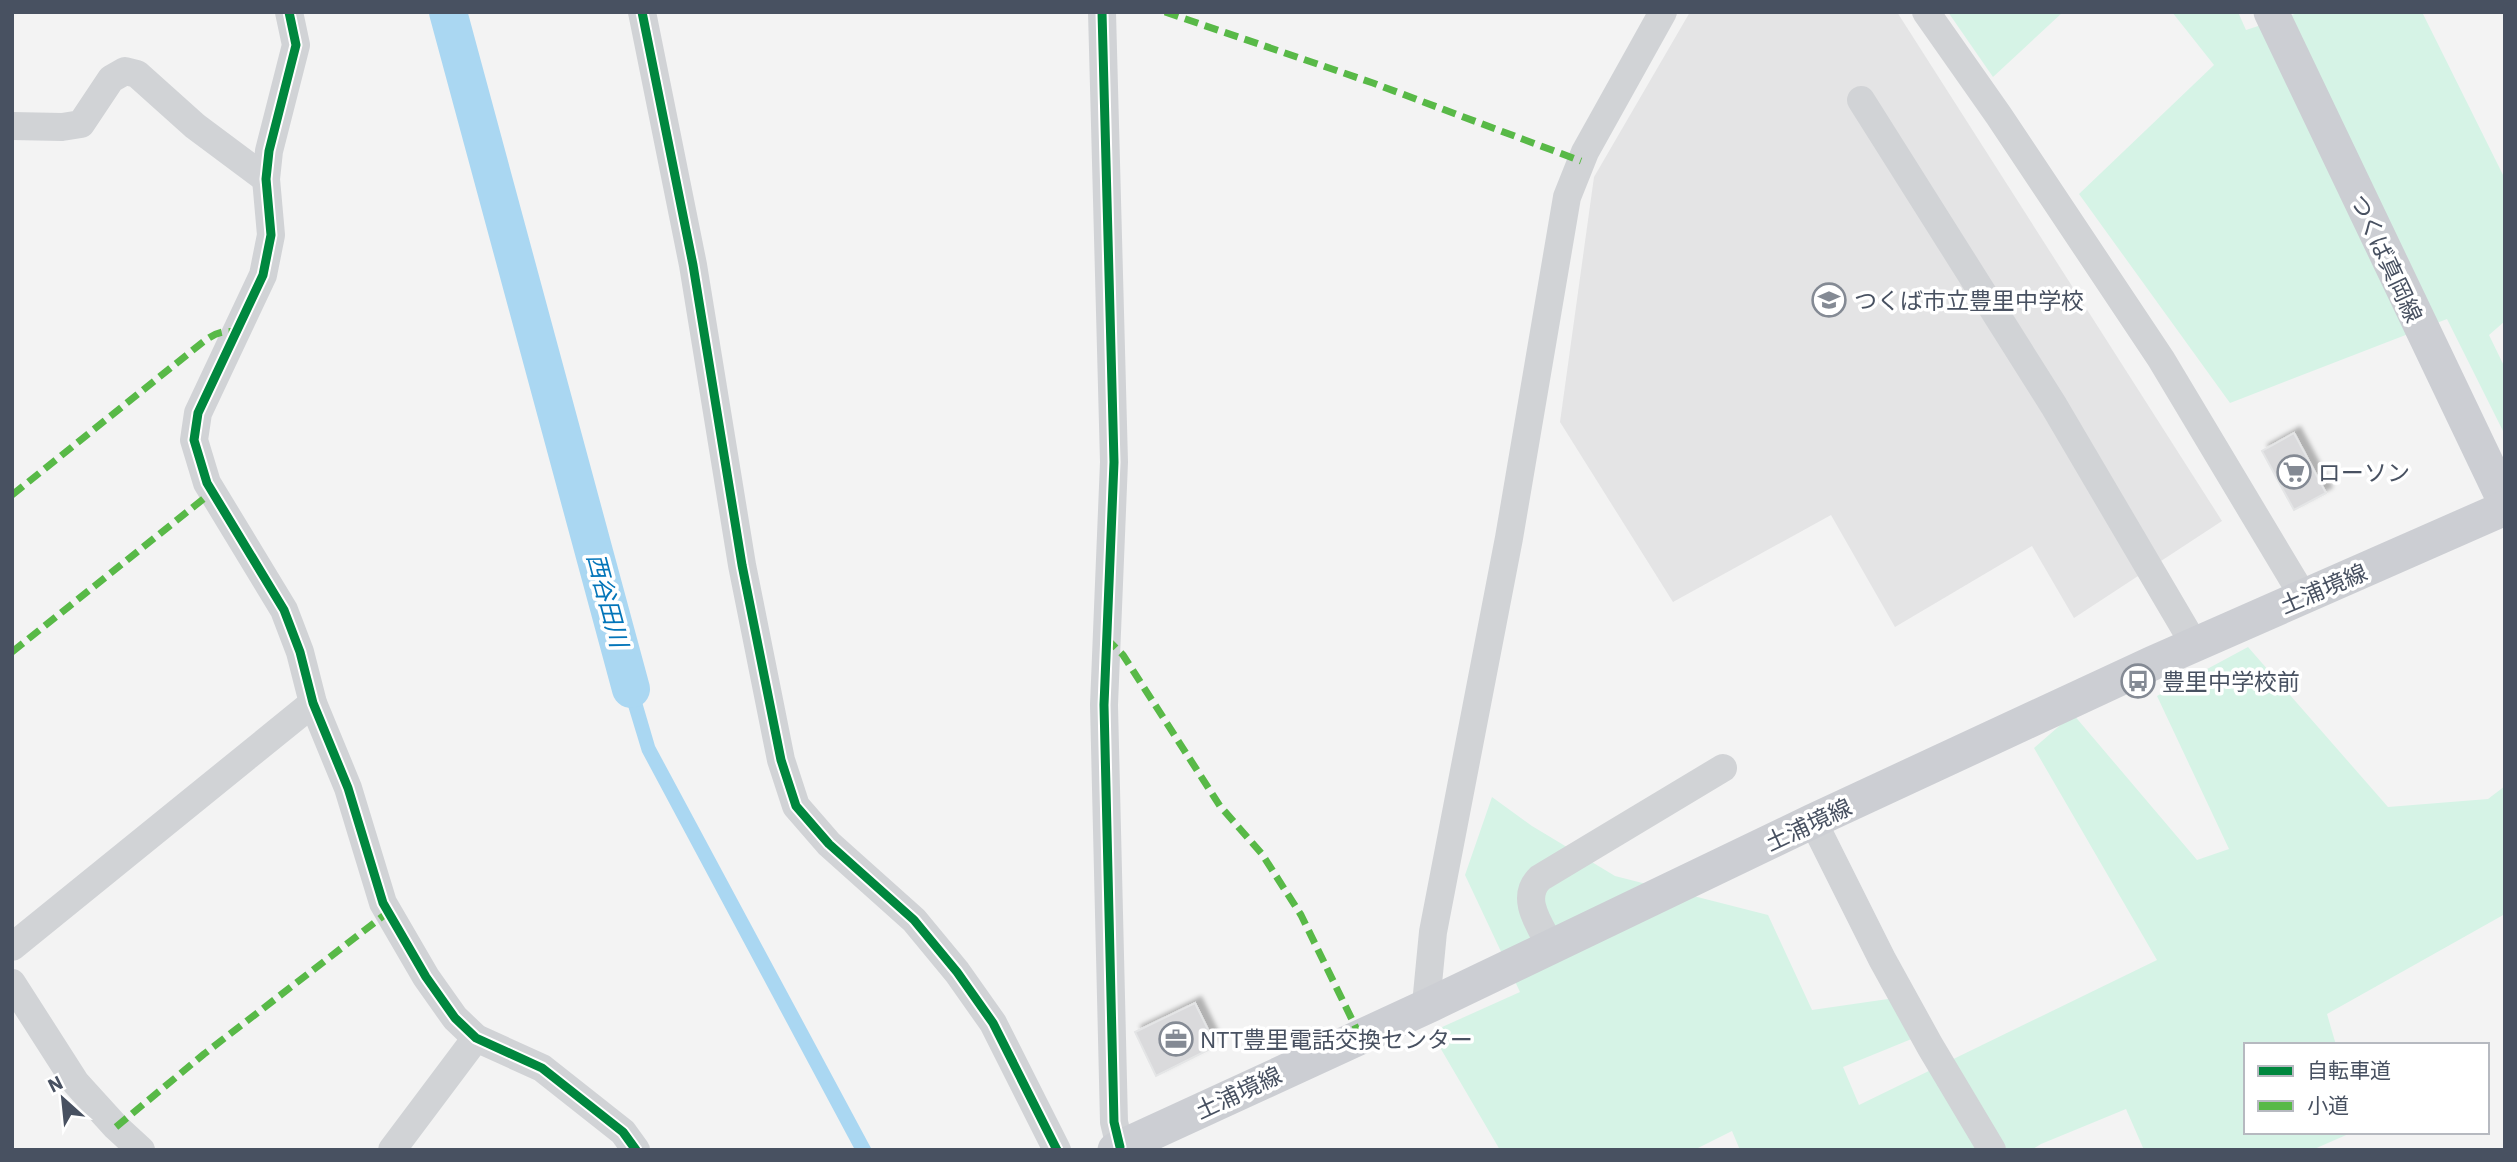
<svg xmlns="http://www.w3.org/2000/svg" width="2517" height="1162" font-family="'IBM Plex Sans','Noto Sans JP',sans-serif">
<defs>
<filter id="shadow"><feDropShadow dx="6" dy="-6" stdDeviation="2" flood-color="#0004"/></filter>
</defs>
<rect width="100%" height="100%" fill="#f3f3f3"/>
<!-- education -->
<polygon fill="#e4e4e5" points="1690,12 1897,12 2222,521 2074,618 2032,546 1895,627 1831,515 1673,602 1560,422 1594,177"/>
<!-- green -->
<g fill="#d6f3e6">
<polygon points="1948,12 2063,12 1993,77"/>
<polygon points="2172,12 2238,12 2246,30 2301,12 2422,12 2505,179 2505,321 2489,335 2505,368 2505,435 2447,319 2230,403 2079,194 2214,65"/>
<polygon points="2248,647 2388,807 2488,799 2505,786 2505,914 2327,1014 2336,1045 2246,1045 2246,1132 2353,1132 2312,1150 2144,1150 2126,1109 2041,1144 2031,1150 1740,1150 1732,1131 1694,1150 1500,1150 1431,1032 1520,992 1465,875 1492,797 1532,826 1615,876 1768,915 1812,1010 1895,998 1914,1038 1843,1067 1859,1105 2157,960 2034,748 2073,714 2197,860 2229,849 2157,696"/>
</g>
<!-- water -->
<polygon fill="#aad7f2" points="623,637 655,746 872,1150 855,1150 642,752 608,640"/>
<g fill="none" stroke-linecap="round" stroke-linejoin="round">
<!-- river -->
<polyline stroke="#aad7f2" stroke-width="38" points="448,12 631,689"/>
</g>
<!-- building -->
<g fill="#dadadc" stroke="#e4e5e6" stroke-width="2" filter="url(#shadow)">
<polygon points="2294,433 2326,493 2294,510 2262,451"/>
<polygon points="1195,1003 1216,1046 1156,1076 1135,1032"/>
</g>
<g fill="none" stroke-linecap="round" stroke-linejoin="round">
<!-- minor -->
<g stroke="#d1d3d6" stroke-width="28">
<polyline points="289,12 296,45 269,151 266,179 271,235 263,275 198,413 194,440 207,483 284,610 300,652 313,703 348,788 383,903 426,977 455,1018 476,1038 542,1068 623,1132 636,1150"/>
<polyline points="642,12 693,265 742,565 781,760 796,806 829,844 914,920 957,972 993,1023 1057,1150"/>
<polyline points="1102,12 1114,462 1104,705 1114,1122 1120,1147"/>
<polyline points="1926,12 1999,116 2161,359 2303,596"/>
<polyline points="1861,100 2054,406 2194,644"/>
<polyline points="12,126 62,127 81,124 111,79 125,71 137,74 195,126 266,179"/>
<polyline points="1813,821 1882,959 1930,1046 1992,1150"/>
<polyline points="12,947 313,703"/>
<path d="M1551,947C1540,925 1519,898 1540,878L1723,768"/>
<polyline points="12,983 76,1083 116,1127 141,1150"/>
<polyline points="1432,1004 1427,994 1433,932 1509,538 1567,197 1585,152 1663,12"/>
<polyline points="392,1150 476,1038"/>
</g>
<!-- major -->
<g stroke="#ccced3" stroke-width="35">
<polyline points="2271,12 2505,502"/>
<polyline points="1115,1150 1432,1004 1813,821 2153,663 2505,508"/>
</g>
<!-- quiet -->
<g stroke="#58b947" stroke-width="7" stroke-dasharray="14 7" stroke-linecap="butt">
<polyline points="1165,12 1373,83 1581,161"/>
<path d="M12,495L203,342C215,333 223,330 238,332"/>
<polyline points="1106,638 1123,655 1220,806 1262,854 1301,915 1360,1036"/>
<polyline points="12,652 212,492"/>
<polyline points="116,1127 204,1054 387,913"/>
</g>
<defs>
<g id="cycleway">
<polyline points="289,12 296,45 269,151 266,179 271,235 263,275 198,413 194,440 207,483 284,610 300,652 313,703 348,788 383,903 426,977 455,1018 476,1038 542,1068 623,1132 636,1150"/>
<polyline points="642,12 693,265 742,565 781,760 796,806 829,844 914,920 957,972 993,1023 1057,1150"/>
<polyline points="1102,12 1114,462 1104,705 1114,1122 1120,1147"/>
</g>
</defs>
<!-- cycleway casing -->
<use href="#cycleway" stroke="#fff" stroke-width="13"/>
<!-- cycleway -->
<use href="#cycleway" stroke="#00873e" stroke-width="9"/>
</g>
<!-- icons -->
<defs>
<symbol id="school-ring" viewBox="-11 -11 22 22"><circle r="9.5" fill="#fff" stroke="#848a94" stroke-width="1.5"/><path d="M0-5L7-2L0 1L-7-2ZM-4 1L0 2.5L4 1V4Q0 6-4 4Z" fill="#848a94"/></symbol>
<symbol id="supermarket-ring" viewBox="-11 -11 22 22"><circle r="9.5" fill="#fff" stroke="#848a94" stroke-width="1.5"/><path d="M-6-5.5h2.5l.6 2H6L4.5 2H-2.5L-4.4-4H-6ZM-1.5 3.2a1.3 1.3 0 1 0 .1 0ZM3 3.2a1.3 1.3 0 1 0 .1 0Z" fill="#848a94"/></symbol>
<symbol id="bus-ring" viewBox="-11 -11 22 22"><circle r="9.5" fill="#fff" stroke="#848a94" stroke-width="1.5"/><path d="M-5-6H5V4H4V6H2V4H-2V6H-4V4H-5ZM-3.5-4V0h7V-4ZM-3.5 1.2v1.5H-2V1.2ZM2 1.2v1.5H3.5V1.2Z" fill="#848a94"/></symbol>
<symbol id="office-ring" viewBox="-11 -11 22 22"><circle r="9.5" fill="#fff" stroke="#848a94" stroke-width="1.5"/><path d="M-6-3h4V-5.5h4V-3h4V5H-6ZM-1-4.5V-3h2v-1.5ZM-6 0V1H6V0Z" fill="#848a94"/></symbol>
</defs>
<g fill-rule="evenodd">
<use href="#school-ring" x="1810" y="281" width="38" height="38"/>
<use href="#supermarket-ring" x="2275" y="453" width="38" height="38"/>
<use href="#bus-ring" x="2119" y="662" width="38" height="38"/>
<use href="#office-ring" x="1157" y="1020" width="38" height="38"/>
</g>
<g text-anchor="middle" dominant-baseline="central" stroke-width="7" stroke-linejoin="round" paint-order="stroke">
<!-- street labels -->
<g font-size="23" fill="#485161" stroke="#fff">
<text transform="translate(2387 258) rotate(65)">つくば真岡線</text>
<text transform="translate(2323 588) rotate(-23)">土浦境線</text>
<text transform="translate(1808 824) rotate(-25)">土浦境線</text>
<text transform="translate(1238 1092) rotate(-25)">土浦境線</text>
</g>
<!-- poi labels -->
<g font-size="23" fill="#485161" stroke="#fff" text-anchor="start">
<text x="1854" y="300">つくば市立豊里中学校</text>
<text x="2318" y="472">ローソン</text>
<text x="2162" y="681">豊里中学校前</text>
<text x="1200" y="1039">NTT豊里電話交換センター</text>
</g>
<!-- water labels -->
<g font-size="24" font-style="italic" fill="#0375b9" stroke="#fff">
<text transform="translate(608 600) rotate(75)">西谷田川</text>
</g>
</g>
<!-- border -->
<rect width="2517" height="1162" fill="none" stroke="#485161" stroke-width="28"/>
<!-- legend -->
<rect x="2244" y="1043" width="245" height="91" fill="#ffffff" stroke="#b6b9c0" stroke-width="2"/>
<rect x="2258" y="1066" width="35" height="10" fill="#00873e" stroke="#b6b9c0" stroke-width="2"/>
<text x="2307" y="1078" font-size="21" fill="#485161">自転車道</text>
<rect x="2258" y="1101" width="35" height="10" fill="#58b947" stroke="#b6b9c0" stroke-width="2"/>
<text x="2307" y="1113" font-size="21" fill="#485161">小道</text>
<!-- north arrow -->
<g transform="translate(63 1099) rotate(333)" stroke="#ffffff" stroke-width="5" paint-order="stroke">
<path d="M0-5L12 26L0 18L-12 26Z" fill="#485161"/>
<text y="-10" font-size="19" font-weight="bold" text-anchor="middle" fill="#485161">N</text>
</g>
</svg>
